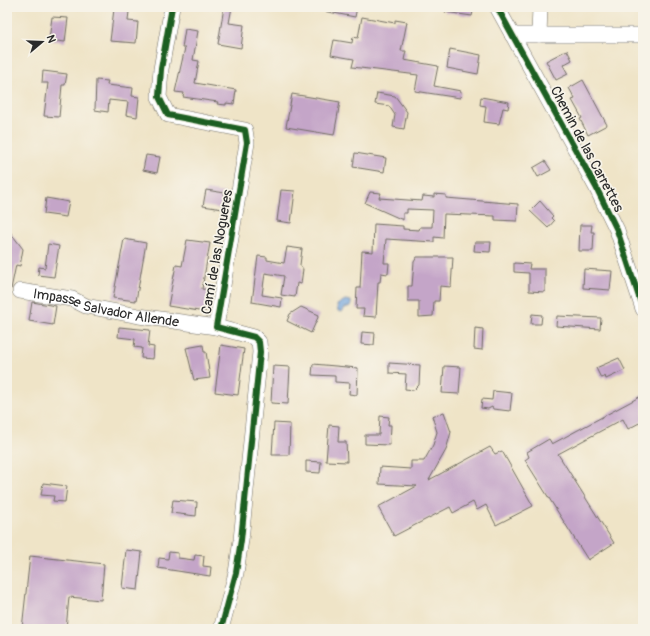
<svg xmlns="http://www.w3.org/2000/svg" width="650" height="636" font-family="Pangolin,sans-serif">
<rect width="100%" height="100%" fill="#f7f3e8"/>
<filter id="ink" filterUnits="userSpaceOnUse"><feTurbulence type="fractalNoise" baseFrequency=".025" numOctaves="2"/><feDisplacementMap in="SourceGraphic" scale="8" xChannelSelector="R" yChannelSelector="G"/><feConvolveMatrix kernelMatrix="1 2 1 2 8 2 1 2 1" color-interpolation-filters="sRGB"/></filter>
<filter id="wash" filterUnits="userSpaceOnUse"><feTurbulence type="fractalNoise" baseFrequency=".012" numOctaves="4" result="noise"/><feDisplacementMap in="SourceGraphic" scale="16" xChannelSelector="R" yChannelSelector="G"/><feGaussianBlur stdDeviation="0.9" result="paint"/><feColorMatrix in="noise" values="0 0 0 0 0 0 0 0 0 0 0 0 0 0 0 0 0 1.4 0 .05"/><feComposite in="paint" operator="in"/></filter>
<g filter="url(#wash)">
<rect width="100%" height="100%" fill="#efe4c7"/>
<!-- water -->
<polygon fill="#72a4dd" stroke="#4e6884" points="345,300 351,301 351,306 345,308 342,312 338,311 337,305"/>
<g id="blocks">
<!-- building -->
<g fill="#c4a5c8">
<polygon points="224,7 232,7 229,23 244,25 241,48 218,44"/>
<polygon points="323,7 357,7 355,17 323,11"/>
<polygon points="445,7 474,7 472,16 445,12"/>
<polygon points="114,9 129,11 128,21 138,22 136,43 110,41"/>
<polygon points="52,17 68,18 65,42 49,40"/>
<polygon points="362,17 395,23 395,20 407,22 401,51 406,51 404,60 438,66 434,86 461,91 460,98 415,91 418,75 352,67 354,59 331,55 334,40 352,43 353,37 358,38"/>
<polygon points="185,29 198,31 193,60 199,61 195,83 236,90 234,104 226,103 226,105 217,104 218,102 183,97 184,93 175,92 185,48 182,48"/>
<polygon points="450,49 481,55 478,74 447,68"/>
<polygon points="567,50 572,60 563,65 568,74 556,80 546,61"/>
<polygon points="43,71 67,74 65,85 62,85 59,117 44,116 48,83 42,83"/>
<polygon points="96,80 108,81 107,85 133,88 132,96 139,97 137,117 126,115 128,102 109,100 108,112 95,110"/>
<polygon points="583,80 607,125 588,135 580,119 582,118 572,100 575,99 569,88"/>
<polygon points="377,93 395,96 407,112 404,129 393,127 395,115 389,106 375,104"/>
<polygon points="292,94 340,102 334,135 286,127"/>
<polygon points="481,97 509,102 508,109 503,108 499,124 484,122 486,106 480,105"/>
<polygon points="355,153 386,158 384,172 353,167"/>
<polygon points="146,155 160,157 157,173 143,170"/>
<polygon points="545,161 551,170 538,177 533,168"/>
<polygon points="206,190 225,193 223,209 203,206"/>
<polygon points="281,190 295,191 291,223 277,221"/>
<polygon points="370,192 381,193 379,198 422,201 423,196 434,197 434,194 446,195 446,198 518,204 517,221 495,220 495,216 444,214 443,238 434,237 434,242 386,239 384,263 389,263 388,274 381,273 380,282 378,282 376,317 363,316 364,309 356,309 357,288 360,288 362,251 373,252 374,224 403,226 403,229 419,230 420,227 432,227 433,210 407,209 407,213 403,213 403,220 365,203"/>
<polygon points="46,198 69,202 66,217 44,214"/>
<polygon points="540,201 553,216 551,218 554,221 548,228 530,211"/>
<polygon points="580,225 592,225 591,232 594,232 593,251 579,251"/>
<polygon points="7,228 23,249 20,266 16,265 11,289 7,288"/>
<polygon points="124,239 146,243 136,301 113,298"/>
<polygon points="187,240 210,243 202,289 209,290 205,312 168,306 176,265 182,266"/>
<polygon points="475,242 491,242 490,252 474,251"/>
<polygon points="48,244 59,246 54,277 38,275 39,267 45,268"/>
<polygon points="287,247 302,249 300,265 303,269 301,284 297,283 295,297 281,295 284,276 265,273 262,295 282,298 281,307 252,302 258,256 267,257 267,260 284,263"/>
<polygon points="417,257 453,257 451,287 440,286 439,301 434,301 433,316 419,317 419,301 408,301 408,286 412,286 414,262"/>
<polygon points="514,263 530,264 529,269 545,269 545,292 529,291 529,273 514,272"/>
<polygon points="584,269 612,271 610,290 583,288"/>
<polygon points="32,302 56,306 53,325 29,321"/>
<polygon points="301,307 319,315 311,333 287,321 290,314"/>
<polygon points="532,314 542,315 541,324 531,324"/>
<polygon points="557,316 601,318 600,329 556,326"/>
<polygon points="119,327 150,330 148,346 154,347 153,359 141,358 142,348 134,347 135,339 118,337"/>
<polygon points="475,328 483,329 482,350 474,349"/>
<polygon points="362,332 375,333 374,345 361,344"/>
<polygon points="203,345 204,352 206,352 210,378 194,380 186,348"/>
<polygon points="221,345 244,349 238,395 215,392"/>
<polygon points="619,358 625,370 606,379 605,376 601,378 596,368"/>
<polygon points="389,363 420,365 419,385 414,390 405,389 406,374 389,373"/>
<polygon points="313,364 358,368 357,395 349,394 350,383 335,382 335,376 312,375"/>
<polygon points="273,366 290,367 288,404 271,403"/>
<polygon points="444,366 461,367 459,394 442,393"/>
<polygon points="493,391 512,393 510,411 493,409 492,407 488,409 481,408 482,399 492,400"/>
<polygon points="643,395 643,421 628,429 623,419 558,454 614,543 588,560 525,460 529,457 527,452 549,439 552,444"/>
<polygon points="444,412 451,432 446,450 429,480 490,447 495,454 502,451 533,506 496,525 486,505 477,510 473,502 453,513 450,507 394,536 378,507 417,486 379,484 380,467 411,469 411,461 424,461 433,445 437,432 432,416"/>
<polygon points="380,416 389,417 388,425 391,425 390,445 365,444 365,435 379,435"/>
<polygon points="274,423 290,424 289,455 272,455"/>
<polygon points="329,425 339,426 338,442 346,442 347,462 326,461"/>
<polygon points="306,461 321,462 320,473 306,472"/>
<polygon points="43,483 67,486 65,502 53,501 54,496 41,495"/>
<polygon points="173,500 197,502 196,516 171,513"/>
<polygon points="126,550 142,552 138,590 122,588"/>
<polygon points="169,552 178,553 178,558 194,560 195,555 204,556 203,566 211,567 210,576 158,568 159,558 168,559"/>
<polygon points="30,556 104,564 101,600 69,597 66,629 22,629"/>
</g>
</g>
</g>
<g filter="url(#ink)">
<use href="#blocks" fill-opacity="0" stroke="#706c62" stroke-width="1"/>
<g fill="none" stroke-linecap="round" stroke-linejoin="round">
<defs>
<g id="minor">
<polyline points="172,7 161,69 159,97 168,115 245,130 247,143 216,327 254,337 259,342 260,352 241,540 236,573 221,629"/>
<polyline points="497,7 596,187 617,230 643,309"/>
<polyline points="512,35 643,35"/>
<polyline points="539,35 540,7"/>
<path id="s1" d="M20,291L72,299L86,306L139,316L216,327"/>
</g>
</defs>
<!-- minor casing -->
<use href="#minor" stroke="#706c62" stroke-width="16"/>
<!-- minor -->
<use href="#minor" stroke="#fff" stroke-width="15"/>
<defs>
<g id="cycleway">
<polyline points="172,7 161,69 159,97 168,115 245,130 247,143 216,327 254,337 259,342 260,352 241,540 236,573 221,629"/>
<polyline points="497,7 596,187 617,230 643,309"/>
</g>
</defs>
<!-- cycleway casing -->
<use href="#cycleway" stroke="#f7f3e8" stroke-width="8"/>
<!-- cycleway -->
<use href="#cycleway" stroke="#1b5e20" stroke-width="6"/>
</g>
</g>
<g text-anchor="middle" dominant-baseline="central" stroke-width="3.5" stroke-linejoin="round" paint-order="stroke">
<!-- street labels -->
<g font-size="14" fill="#2b2b2b" stroke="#f7f3e8">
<text transform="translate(587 149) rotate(62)">Chemin de las Carrettes</text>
<text transform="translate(217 252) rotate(-80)">Camí de las Nogueres</text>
<text stroke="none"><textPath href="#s1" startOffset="88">Impasse Salvador Allende</textPath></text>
</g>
</g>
<!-- margin -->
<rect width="650" height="636" fill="none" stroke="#f7f3e8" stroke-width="24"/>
<!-- north arrow -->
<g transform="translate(42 42) rotate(71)" stroke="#f7f3e8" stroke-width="3" paint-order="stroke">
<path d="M0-3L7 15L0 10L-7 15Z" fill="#2b2b2b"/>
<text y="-6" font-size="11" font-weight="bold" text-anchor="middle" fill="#2b2b2b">N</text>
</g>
</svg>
